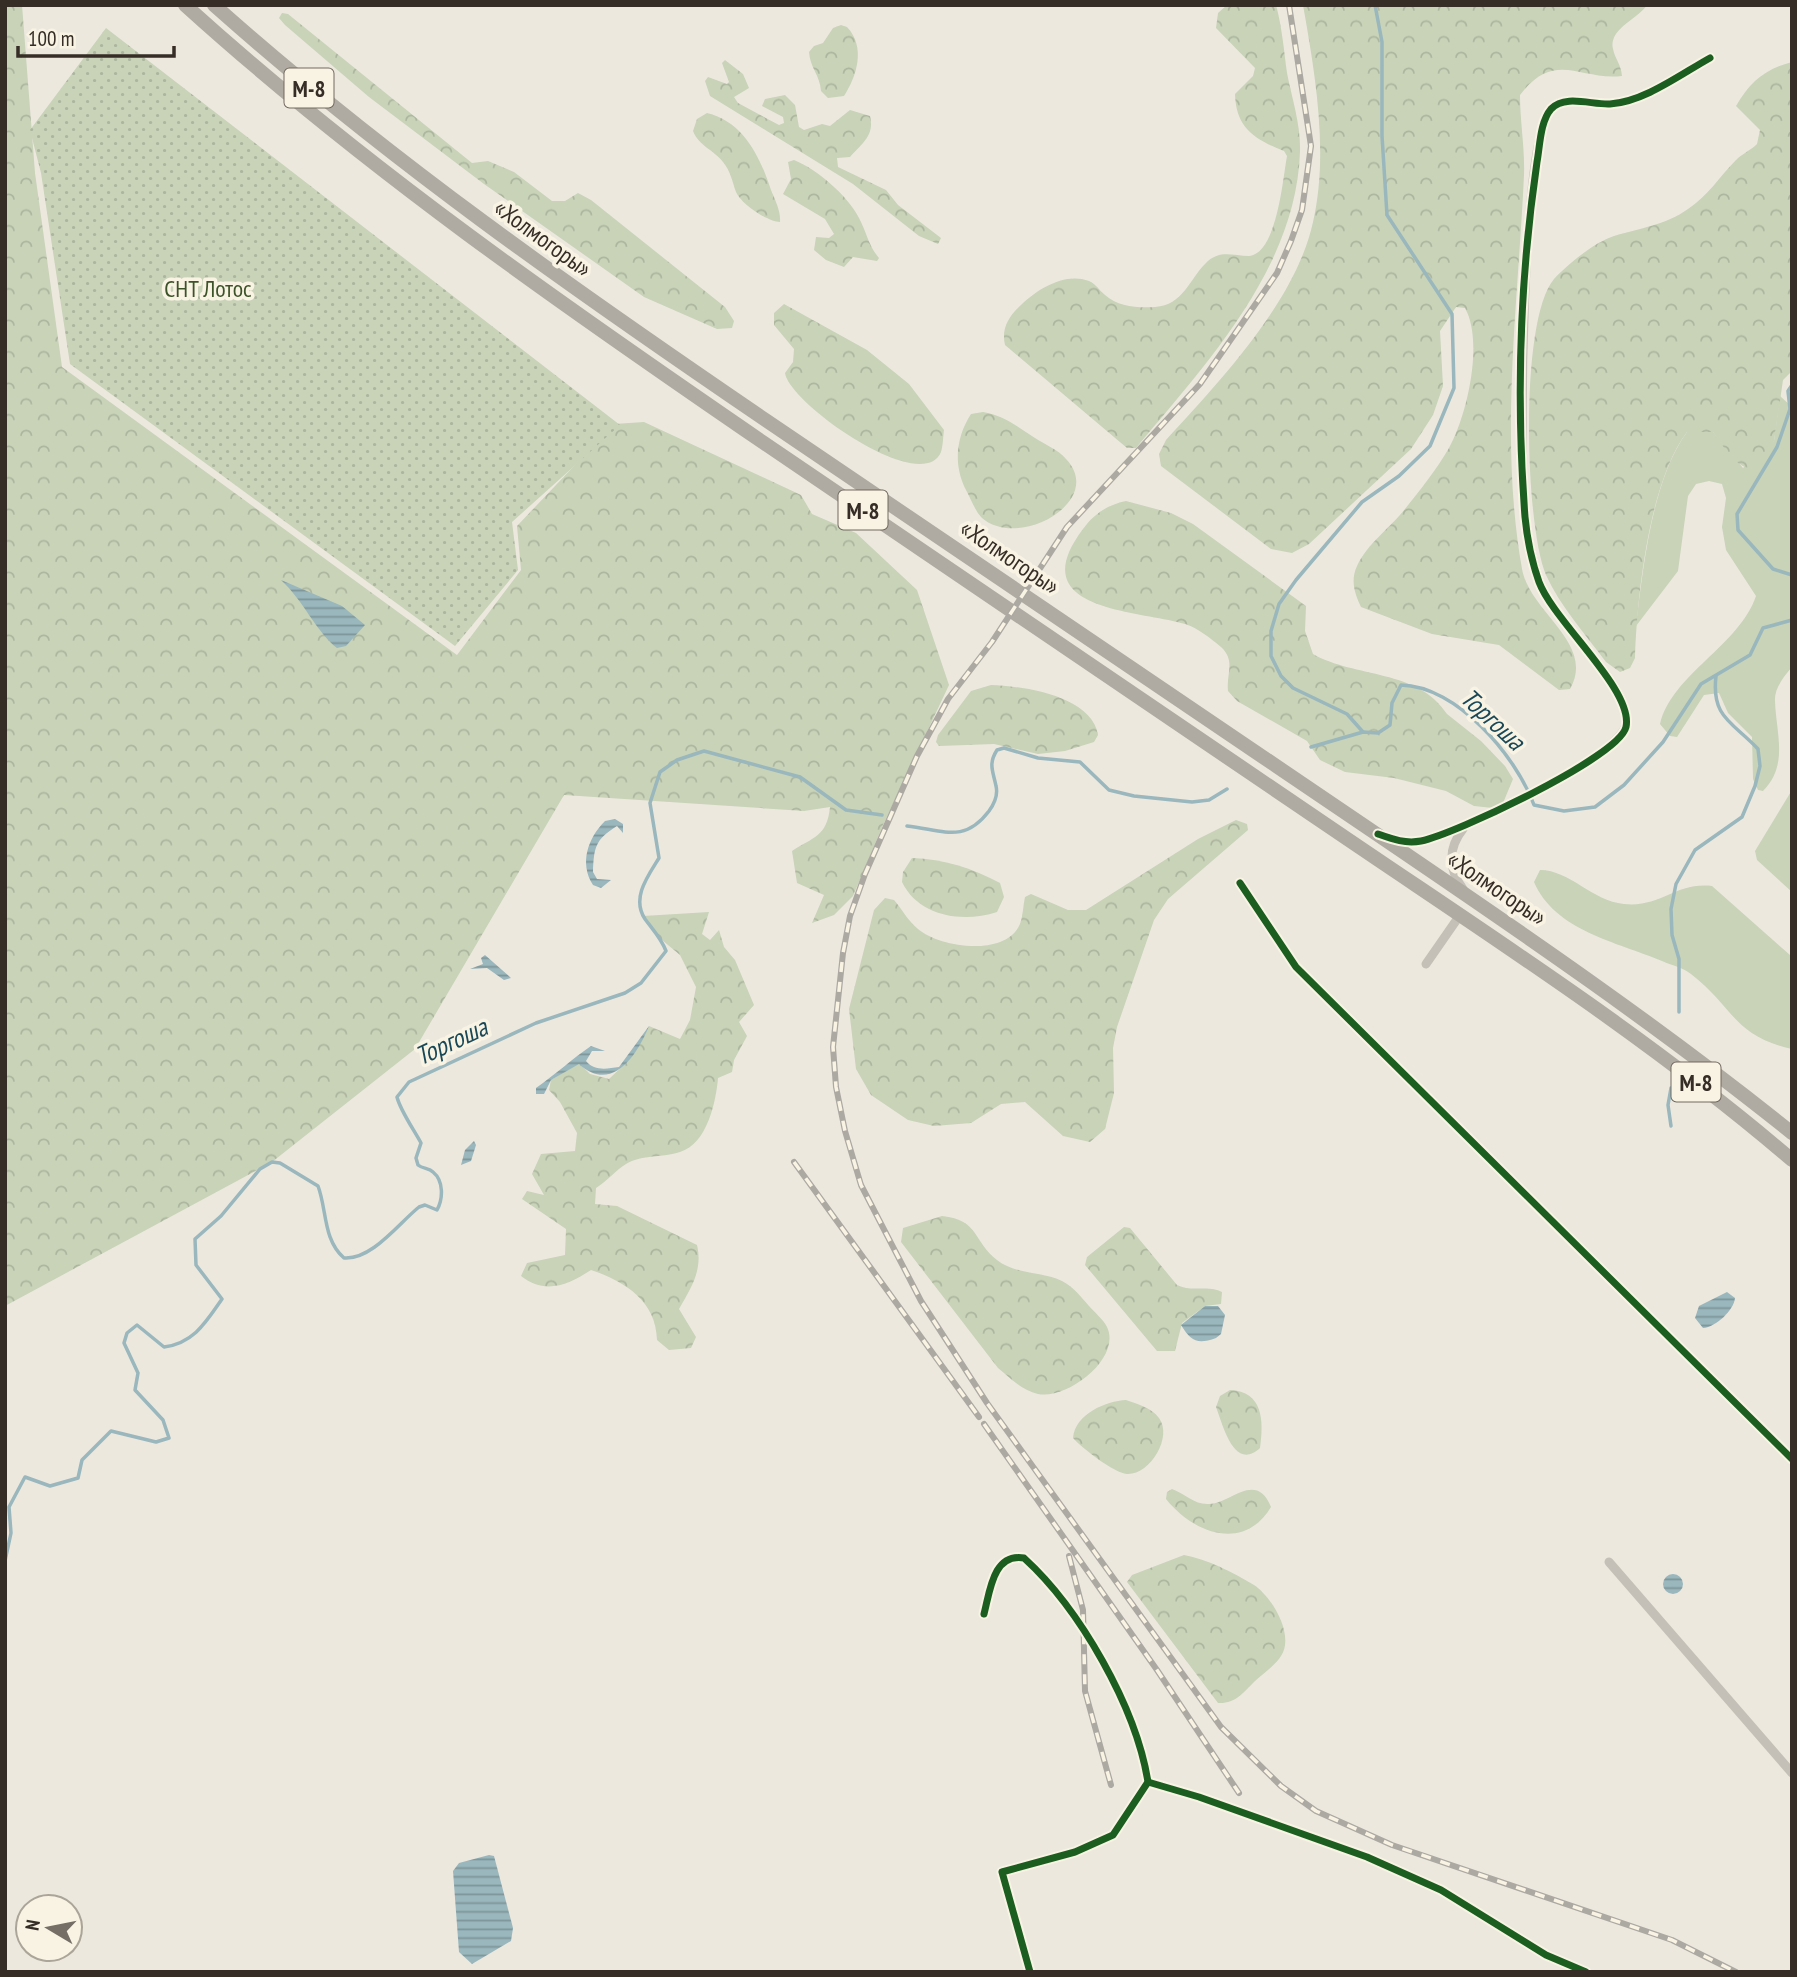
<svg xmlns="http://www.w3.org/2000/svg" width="1797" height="1977" font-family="'PT Sans Narrow',sans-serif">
<defs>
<pattern id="forest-crowns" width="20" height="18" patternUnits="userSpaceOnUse" patternTransform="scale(1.75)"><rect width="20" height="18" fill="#c8d3b8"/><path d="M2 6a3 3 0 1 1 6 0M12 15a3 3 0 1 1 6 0" fill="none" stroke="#acb59e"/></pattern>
<pattern id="garden-dots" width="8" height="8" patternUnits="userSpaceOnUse" patternTransform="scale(1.75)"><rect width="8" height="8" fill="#c8d3b8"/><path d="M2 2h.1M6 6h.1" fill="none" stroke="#acb59e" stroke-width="1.8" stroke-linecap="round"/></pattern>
<pattern id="water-rules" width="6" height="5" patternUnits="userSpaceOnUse" patternTransform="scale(1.75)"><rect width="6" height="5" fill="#99b7bd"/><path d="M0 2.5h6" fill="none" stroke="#7e9599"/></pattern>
</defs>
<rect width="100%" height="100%" fill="#ece8de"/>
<!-- grass -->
<g fill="#c8d3b8">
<path d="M1780,396L1792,407V667C1784,676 1774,689 1775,701C1776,733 1789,765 1763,791L1758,790L1753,779L1752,737L1728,713L1719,693L1704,695L1677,737L1670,736L1660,724C1672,674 1739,646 1756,596L1726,550L1722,527L1726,498L1722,484L1709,481L1696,484L1688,496L1678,571L1636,626C1643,568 1652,480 1687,432H1713L1743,468L1774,441Z"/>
<polygon points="1792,790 1792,892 1757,860 1755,851"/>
<path d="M1540,870C1570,870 1592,901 1624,904C1661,908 1675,882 1712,886L1790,955L1792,1049C1733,1036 1733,1006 1691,974C1684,968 1671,965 1662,961C1617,942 1555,931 1534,882Z"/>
</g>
<!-- forest -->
<g fill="url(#forest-crowns)">
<path d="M5,5H22L35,173L62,367L457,655L521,570L517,526L614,424L644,422L801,495L812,514L856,533L917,590L949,685L883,825L853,896L834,915L812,923L824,895L797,883L792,851C813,837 827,837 830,807L804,811L564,795L415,1049L272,1162L5,1306Z"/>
<path d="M1227,5H1276C1282,27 1284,51 1287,73C1292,99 1301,125 1300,152C1296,268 1207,363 1136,448H1127L1005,345C1001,328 1009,316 1022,304C1038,289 1065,272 1089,281C1096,284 1099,290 1105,295C1118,307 1138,308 1155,307C1183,305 1189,280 1205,264C1219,249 1232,256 1249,256C1277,254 1283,177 1287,156L1284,151C1254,139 1236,128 1235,94L1253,76L1255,68L1216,28L1218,13Z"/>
<path d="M1303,5H1647C1638,19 1608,29 1613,49C1615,59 1621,64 1622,76C1580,81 1555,49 1520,95C1520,122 1525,148 1524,175C1518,305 1499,439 1522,569C1530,613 1596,643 1570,689L1559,690L1499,645L1432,634L1361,607C1355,594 1350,581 1357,566C1367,544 1390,528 1405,509C1420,490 1437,469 1449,448C1467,416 1484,342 1465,308L1456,307L1440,331L1443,386L1433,415L1411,449L1309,544L1292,553L1271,549L1161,466L1159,454L1166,440C1220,381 1296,301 1313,222C1329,153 1315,73 1303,5Z"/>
<polygon points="282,13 288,14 472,163 488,161 514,172 552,201 565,201 578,193 591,200 725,307 734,321 732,328 717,329 644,297 484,184 369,97 285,25 279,18"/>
<path d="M841,25L847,27C866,47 857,76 844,96L828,98L821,91C820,75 810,68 809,52L814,46L823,43L833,28Z"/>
<path d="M725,60L743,74L749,88L734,97L738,103L779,125L784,123L783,117L762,106L765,99L785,95L795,105L799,127L804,130L822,124L830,126L850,110L870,116C875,136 861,144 850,157L837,158L838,167L886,190L898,205L941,238L938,244L919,236L853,184L710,96L705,81L708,77L727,84L729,82L722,63Z"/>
<path d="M1792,62V371L1783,380L1774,441L1755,470C1734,467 1725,448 1713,432H1687C1649,482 1637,596 1635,658L1630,668L1620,672L1606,662C1586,635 1560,606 1546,575C1525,526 1519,320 1554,279C1568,264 1595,242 1614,236C1640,228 1666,225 1688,209C1708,196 1720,176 1736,160C1742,154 1751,150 1757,144L1760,130L1736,106C1750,82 1765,69 1792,62Z"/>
<path d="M707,113C744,122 760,157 771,190C775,200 781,211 780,222C768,222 741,204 736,192C732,181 731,172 723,162C714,150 699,146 693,131L697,119Z"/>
<path d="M794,160C817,169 848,196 859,218C867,233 868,245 879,258L877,261L853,257L844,267L826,260L814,250L816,237L829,238L834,234L825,219L783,194L791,179L788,162Z"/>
<path d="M784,304L867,350L909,384L944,430C943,437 943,446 941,452C922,497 789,403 785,373L793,362L794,349L774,325V313Z"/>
<path d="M983,412C1003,415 1018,427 1035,438C1044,444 1059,450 1066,459C1106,501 1019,550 982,518C975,511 971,499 966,490C953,465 956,437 971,414Z"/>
<path d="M1126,501L1171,513L1193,524L1306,606L1305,631L1313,654C1355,678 1418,669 1447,714L1481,741L1505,766L1513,779L1503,803L1493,808L1474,806L1446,791L1394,778L1345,772L1320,760L1307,741L1237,701L1228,691C1226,674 1236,661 1221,647C1210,638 1198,628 1185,624C1136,610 1021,611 1083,529C1094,514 1107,505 1126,501Z"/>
<path d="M991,685C1023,686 1092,696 1098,735L1094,742L1065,751L1038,754L994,744L939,746L936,742L938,735L971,691Z"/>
<path d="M1236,820L1247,824L1248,830L1168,899L1154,920L1117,1027L1113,1048L1114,1093L1105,1129L1090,1142L1063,1136L1025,1102L1001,1104L971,1123L934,1126L908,1120L871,1095L856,1069L849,1009L874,910L885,898L894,900C902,909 908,921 918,929C940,948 1006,957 1020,924C1023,916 1023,906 1025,897L1031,894L1068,910H1086L1198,839Z"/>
<path d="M912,858C944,859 972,868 1000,883L1004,897L997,912C963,923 919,917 902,882L903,872Z"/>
<path d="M709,912L702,934L710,940L719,930L724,947L735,960L754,1005L739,1022L747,1036L734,1060L732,1072L718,1078C716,1102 707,1144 680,1152C662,1158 643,1154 626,1164C616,1170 607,1181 596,1188L595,1204L617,1206L697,1245C703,1270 691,1288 679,1309L696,1337L691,1348L669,1350L657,1340C656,1301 626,1282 591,1270C568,1285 545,1295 521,1276L527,1263L565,1255L566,1229L522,1199L527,1191L544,1195L532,1174L541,1154L575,1151L577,1133L560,1102L549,1090L551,1080L579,1063L590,1074L609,1079L626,1063L649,1026L680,1039L690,1020L696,987L680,955L662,940L643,916Z"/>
<path d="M942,1216C980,1220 973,1242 997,1260C1016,1275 1042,1271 1062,1281C1074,1287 1081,1297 1089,1306C1095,1313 1103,1319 1107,1327C1122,1358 1067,1400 1038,1394C1023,1391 1010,1378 998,1368L901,1242L903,1228Z"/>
<path d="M1124,1227L1130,1228L1177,1285C1193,1293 1208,1284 1222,1292L1221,1304L1205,1306L1182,1323L1175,1351H1157L1085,1265L1087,1257Z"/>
<path d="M1230,1390C1263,1391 1264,1421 1260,1448C1234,1472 1223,1425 1216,1407L1220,1396Z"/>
<path d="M1126,1400C1137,1404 1152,1408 1159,1418C1173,1437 1150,1475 1127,1474C1114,1473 1082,1448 1073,1438C1075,1414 1106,1401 1126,1400Z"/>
<path d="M1172,1489C1185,1494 1195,1505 1209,1504C1230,1504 1256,1470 1271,1507C1244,1552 1194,1534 1166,1499L1167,1492Z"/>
<path d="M1184,1555C1207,1559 1234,1573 1254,1585C1272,1597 1295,1635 1281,1656C1275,1666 1262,1674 1254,1682C1243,1693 1235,1704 1218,1703L1127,1582L1132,1575Z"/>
</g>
<!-- garden -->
<polygon fill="url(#garden-dots)" points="106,28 620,425 512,522 518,570 455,646 70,364 41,173 30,130"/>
<!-- water -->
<g fill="url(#water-rules)">
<path d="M281,580L342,606L365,625L346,646L337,648C317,633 303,600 281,580Z"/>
<path d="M615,819L623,824V833L617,826C595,840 594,847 593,872L597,879L611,880L601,888L593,885C579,863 588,838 605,821Z"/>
<polygon points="485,955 511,978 504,980 487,968 470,969 483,964 481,958"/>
<path d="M649,1026C636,1058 611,1093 579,1064L551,1080L544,1094H536V1088C556,1074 572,1059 591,1046L605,1051H592L586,1061C594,1071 606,1069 619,1067Z"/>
<polygon points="474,1141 476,1145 471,1161 461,1165 465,1150"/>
<path d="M1727,1292L1735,1298C1734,1310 1716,1327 1703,1328L1695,1318L1699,1306Z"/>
<path d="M1205,1306H1218L1225,1315L1221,1334L1216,1338C1197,1345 1191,1341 1181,1325Z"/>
<circle cx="1673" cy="1584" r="10"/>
<polygon points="489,1855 494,1856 513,1928 511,1941 472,1964 459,1952 453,1871 459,1863"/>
</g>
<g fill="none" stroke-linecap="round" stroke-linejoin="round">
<!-- stream -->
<g stroke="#99b7bd" stroke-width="3.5">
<polyline points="1792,385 1788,391 1790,409 1777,447 1737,514 1738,530 1773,569 1792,575"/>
<polyline points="1363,732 1347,714 1293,688 1281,676 1271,656 1271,631 1279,604 1296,580 1362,502 1399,476 1430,446 1454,388 1452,314 1387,215 1382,136 1382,42 1375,5"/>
<path d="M1311,747L1363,732L1378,733L1390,725L1392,703L1401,685C1457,686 1516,756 1534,805L1564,811L1595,807L1624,785L1663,742L1701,684L1750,655L1763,628L1792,620"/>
<path d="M907,826C943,830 964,844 989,811C994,804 998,794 996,786C993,771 988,764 997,750L1004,748L1038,758L1080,762L1109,790L1134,796L1192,802L1209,800L1227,789"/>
<path d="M1679,1012V959L1672,935L1671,909L1676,884L1695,850L1742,817L1755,786L1760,766L1758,749C1733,722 1711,718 1716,676"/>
<polyline points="1671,1088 1668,1105 1671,1126"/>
<path d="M5,1561L11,1533L9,1507L25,1477L50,1486L78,1478L82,1460L111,1431L156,1442L169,1438L163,1420L135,1390L138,1373L124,1343L127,1333L137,1325L164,1347C194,1343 206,1322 222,1299L196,1265L195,1239L221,1216L260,1169L272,1162L280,1163L318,1186C327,1210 323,1240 344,1258C372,1260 399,1223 419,1207L425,1205L437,1210C443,1199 444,1181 433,1172C429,1168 423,1169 418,1165L416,1158L421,1143C414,1130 400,1110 397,1097L409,1082L536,1023L625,993L641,983L666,951C661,938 653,930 645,919C631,898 648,876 659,858L650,803L660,772L677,760L704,751L800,777L846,810L882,815"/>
</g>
<!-- minor -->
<g stroke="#c5c0b7" stroke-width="9">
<path d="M1463,829C1448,848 1448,869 1463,889"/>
<path d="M1389,838C1400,842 1410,843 1421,841C1456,834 1624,756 1626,723C1629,680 1554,626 1539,580C1533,561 1528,541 1526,522C1518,468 1521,135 1552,107C1567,94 1593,106 1611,104C1645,101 1680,74 1710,58"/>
<polyline points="1240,883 1296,967 1792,1459"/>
<polyline points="1426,964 1460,915"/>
<polyline points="1609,1562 1792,1773"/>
<path d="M984,1614C990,1591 993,1553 1024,1558C1080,1609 1136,1707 1148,1782L1113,1835L1075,1852L1002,1872L1030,1972"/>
<polyline points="1148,1782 1199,1797 1367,1857 1441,1890 1546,1955 1586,1972"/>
</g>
<!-- trunk -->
<g stroke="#afaaa2" stroke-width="14">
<path d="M185,5C365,168 564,306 764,443C955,574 1148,703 1340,834C1493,938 1651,1039 1792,1160"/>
<path d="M214,5C387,159 576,291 767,421C971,560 1177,697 1381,837C1521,932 1660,1027 1792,1133"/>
</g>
<defs>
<g id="rail">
<polyline points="1289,5 1311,146 1302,210 1291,241 1277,273 1200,384 1067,527 992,642 948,699 917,756 865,874 850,916 843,953 833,1047 836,1087 845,1131 861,1185 921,1301 987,1403 1221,1727 1281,1786 1316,1811 1392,1845 1672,1940 1736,1972"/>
<polyline points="794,1162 979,1417"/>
<polyline points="984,1424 1157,1670 1239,1793"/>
<polyline points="1069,1556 1083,1610 1085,1691 1111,1785"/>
</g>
</defs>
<!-- rail casing -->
<use href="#rail" stroke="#aca8a2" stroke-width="6"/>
<!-- rail -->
<use href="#rail" stroke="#f9f3e4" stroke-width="3.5" stroke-dasharray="10" stroke-linecap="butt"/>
<defs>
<g id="cycleway">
<path d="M1378,834C1392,839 1405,844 1421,841C1455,834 1619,757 1626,727C1634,690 1554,622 1539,582C1532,562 1527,538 1525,517C1516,400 1520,278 1537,162C1540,146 1540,122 1551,109C1565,94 1592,105 1610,104C1644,102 1681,74 1710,58"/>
<polyline points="1240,883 1296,967 1792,1459"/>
<path d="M984,1614C990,1591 993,1553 1024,1558C1080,1609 1136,1707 1148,1782L1113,1835L1075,1852L1002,1872L1030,1972"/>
<polyline points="1148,1782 1199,1797 1367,1857 1441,1890 1546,1955 1586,1972"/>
</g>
</defs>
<!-- cycleway casing -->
<use href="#cycleway" stroke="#f9f3e4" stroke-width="11"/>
<!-- cycleway -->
<use href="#cycleway" stroke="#1b5e20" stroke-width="7"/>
</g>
<g text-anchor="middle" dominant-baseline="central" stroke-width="7" stroke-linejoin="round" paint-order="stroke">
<!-- shield labels -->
<g fill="#f9f3e4" stroke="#70685f" stroke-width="2">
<rect x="284.5" y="68.5" width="49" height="39" rx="5"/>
<rect x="838.5" y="490.5" width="49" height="39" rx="5"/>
<rect x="1671.5" y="1062.5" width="49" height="39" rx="5"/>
</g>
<g font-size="23" font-weight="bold" fill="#352d26">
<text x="309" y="88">М-8</text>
<text x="863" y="510">М-8</text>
<text x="1696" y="1082">М-8</text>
</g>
<!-- street labels -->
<g font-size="24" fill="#352d26" stroke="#f9f3e4">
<text transform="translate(543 238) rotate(36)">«Холмогоры»</text>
<text transform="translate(1010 557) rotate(34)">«Холмогоры»</text>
<text transform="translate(1497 888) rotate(34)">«Холмогоры»</text>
</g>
<!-- park labels -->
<g font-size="24" fill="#3c5329" stroke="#f9f3e4">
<text x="208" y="288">СНТ Лотос</text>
</g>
<!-- water labels -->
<g font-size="26" font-style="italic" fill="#1a4857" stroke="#f9f3e4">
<text transform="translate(1493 719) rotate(43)">Торгоша</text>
<text transform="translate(451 1041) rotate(-25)">Торгоша</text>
</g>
</g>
<!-- border -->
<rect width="1797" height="1977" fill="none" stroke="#352d26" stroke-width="14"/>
<!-- north arrow -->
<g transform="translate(49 1928) rotate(280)"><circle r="33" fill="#f9f3e4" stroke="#aba498" stroke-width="2"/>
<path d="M0-5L12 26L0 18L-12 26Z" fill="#756e66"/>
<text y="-10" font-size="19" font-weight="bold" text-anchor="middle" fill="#352d26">N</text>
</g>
<!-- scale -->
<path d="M18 46v10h156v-10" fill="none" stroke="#352d26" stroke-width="3.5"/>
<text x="28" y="46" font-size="21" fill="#352d26" stroke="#f9f3e4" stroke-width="5" paint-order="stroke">100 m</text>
</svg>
